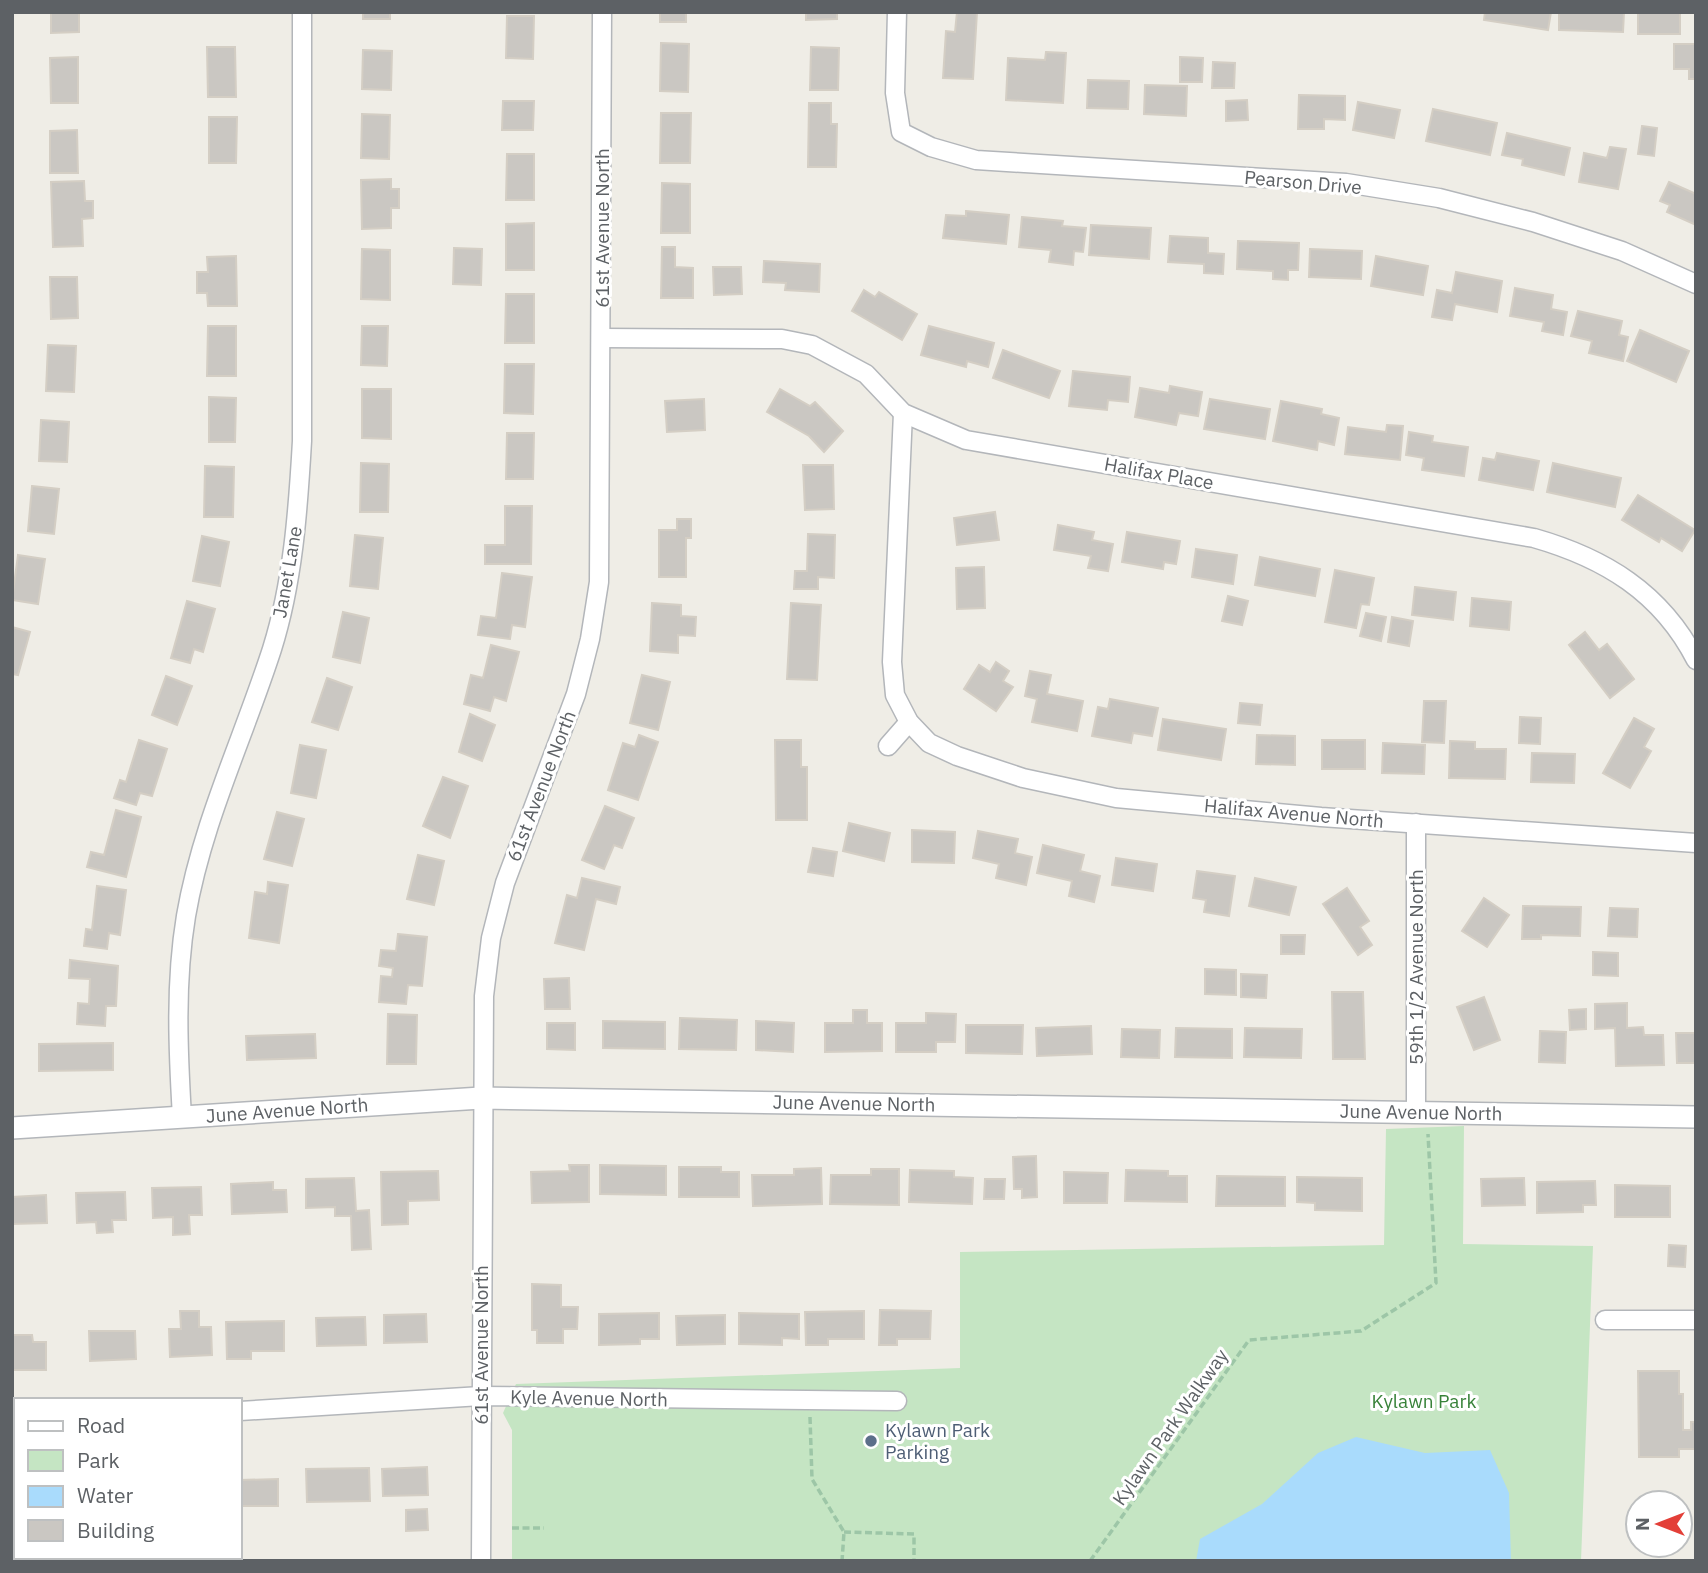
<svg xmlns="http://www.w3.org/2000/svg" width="1708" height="1573" font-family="'IBM Plex Sans',sans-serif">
<rect width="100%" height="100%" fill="#efede6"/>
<!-- green -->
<polygon fill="#c5e5c3" points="1464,1126 1463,1244 1593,1246 1581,1561 512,1561 512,1430 503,1413 516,1384 960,1368 960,1252 1384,1245 1386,1129"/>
<!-- water -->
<polygon fill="#a9dbfc" points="1356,1437 1425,1453 1490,1450 1509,1493 1511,1561 1196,1561 1200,1539 1262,1504 1318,1453"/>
<!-- building -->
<g fill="#cac7c2" stroke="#d4cec4" stroke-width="2">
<polygon points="51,12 79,12 79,32 51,33"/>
<rect x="363" y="12" width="27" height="7"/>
<rect x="660" y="12" width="26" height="10"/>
<polygon points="806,12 837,12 837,19 806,20"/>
<polygon points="957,12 977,12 973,79 943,78 946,31 955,32"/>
<polygon points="1485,12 1551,12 1548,30 1484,20"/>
<polygon points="1559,12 1624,12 1623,32 1559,30"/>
<rect x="1638" y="12" width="42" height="22"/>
<polygon points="507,16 534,16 533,59 506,58"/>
<polygon points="661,43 689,44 688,92 660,91"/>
<polygon points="1674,44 1696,44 1696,79 1689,79 1689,69 1674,69"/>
<polygon points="207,47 235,47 236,97 208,97"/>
<polygon points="811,47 839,48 838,90 810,90"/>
<polygon points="363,50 392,51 391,90 362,89"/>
<polygon points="1046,52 1066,53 1063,103 1006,100 1008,58 1045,60"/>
<polygon points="78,57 78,103 51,103 50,58"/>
<polygon points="1180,57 1203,58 1202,82 1180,82"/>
<polygon points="1213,62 1235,63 1234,88 1212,88"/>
<polygon points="1088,80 1129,81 1128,109 1087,108"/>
<polygon points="1145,85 1187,86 1186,116 1144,114"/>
<polygon points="1299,95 1345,96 1345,120 1324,119 1324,129 1298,129"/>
<polygon points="1247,100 1248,120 1226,121 1226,101"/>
<polygon points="503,101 534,101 533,130 502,130"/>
<polygon points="1358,102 1400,110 1394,138 1353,130"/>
<polygon points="809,103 831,103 831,124 837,124 836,167 808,167"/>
<polygon points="1433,109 1497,123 1490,155 1426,141"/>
<polygon points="661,113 691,113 690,163 660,163"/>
<polygon points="362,114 390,115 389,159 361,158"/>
<polygon points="209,117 237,117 236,163 209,163"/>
<polygon points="1642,126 1657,128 1654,156 1638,154"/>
<polygon points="77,130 78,173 50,173 50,131"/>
<polygon points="1507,133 1570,148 1564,175 1522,165 1523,159 1502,155"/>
<polygon points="1610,147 1626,149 1618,189 1579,182 1584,153 1607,158"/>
<polygon points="507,154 534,154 534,200 506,200"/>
<polygon points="391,179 391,189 399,189 399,208 391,208 391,228 362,229 361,180"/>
<polygon points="84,181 85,201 93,201 93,218 82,219 83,246 53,247 51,182"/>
<polygon points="1669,182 1696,194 1696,225 1667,212 1670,205 1660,201"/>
<polygon points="662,183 690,184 690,233 661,233"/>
<polygon points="966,211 1009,215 1006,244 943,238 946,215 966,216"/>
<polygon points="1022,217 1063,221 1062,226 1086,228 1083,252 1074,251 1073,265 1049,262 1051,250 1019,247"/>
<polygon points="534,223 534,270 506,270 506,224"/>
<polygon points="1091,225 1151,228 1149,259 1089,255"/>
<polygon points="1170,236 1208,238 1208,253 1224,254 1223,274 1204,273 1204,264 1168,262"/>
<polygon points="1238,241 1299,243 1298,270 1288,270 1288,280 1273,279 1273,271 1237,269"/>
<polygon points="662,247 675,247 675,267 693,268 693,298 661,298"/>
<polygon points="454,248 482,249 481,285 453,284"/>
<polygon points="362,249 390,250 390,300 361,299"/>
<polygon points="1310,249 1362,251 1361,279 1309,277"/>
<polygon points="236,256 237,306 208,306 207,293 197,293 197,272 208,272 207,257"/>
<polygon points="1376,256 1428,266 1423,295 1371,286"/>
<polygon points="764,261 820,264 819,292 785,290 786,283 763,282"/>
<polygon points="713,267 741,267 742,294 714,295"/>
<polygon points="1456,272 1502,281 1497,312 1455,304 1452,320 1432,317 1437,290 1452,293"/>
<polygon points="50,277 77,277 78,318 51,319"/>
<polygon points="1515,288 1553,295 1551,309 1567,312 1563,335 1542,331 1544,322 1510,316"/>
<polygon points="864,290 875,297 879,292 917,314 902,340 852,311"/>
<polygon points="506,294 534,294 534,343 505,343"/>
<polygon points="1578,311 1622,321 1619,335 1628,337 1623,361 1589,353 1592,341 1571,336"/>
<polygon points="208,326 236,326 236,376 207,376"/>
<polygon points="362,326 388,326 387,366 361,365"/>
<polygon points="929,326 994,343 988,367 967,361 966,367 921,355"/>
<polygon points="1640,330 1689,351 1676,382 1627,361"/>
<polygon points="48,345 76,346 74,392 46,391"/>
<polygon points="1003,350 1060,371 1049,398 993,378"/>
<polygon points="505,364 534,364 533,414 504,413"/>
<polygon points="1073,371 1130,377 1128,402 1108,400 1107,410 1069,406"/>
<polygon points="1170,386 1202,392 1198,416 1179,413 1176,425 1135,417 1140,388 1169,393"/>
<polygon points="362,389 391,389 391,439 362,438"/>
<polygon points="780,389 810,406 815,402 843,431 824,452 809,436 767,412"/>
<polygon points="209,397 236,398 235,442 209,442"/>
<polygon points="704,399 705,430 667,432 665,401"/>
<polygon points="1210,399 1270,409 1265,439 1204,429"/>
<polygon points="1281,401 1322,409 1321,414 1339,418 1334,445 1318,441 1317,450 1273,441"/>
<polygon points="41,420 69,422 67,462 39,461"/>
<polygon points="1387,425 1403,426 1400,460 1345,454 1348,427 1386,432"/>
<polygon points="1409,432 1433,436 1432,442 1468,447 1464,476 1422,470 1424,458 1406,455"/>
<polygon points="507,433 534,433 533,479 506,479"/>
<polygon points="1497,453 1539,461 1533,490 1479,480 1483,458 1495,460"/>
<polygon points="361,463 389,464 388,512 360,512"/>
<polygon points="1553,463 1621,478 1615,507 1547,492"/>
<polygon points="803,465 833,465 834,509 805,510"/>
<polygon points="205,466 234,467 233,517 204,517"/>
<polygon points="32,486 59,489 54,534 28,531"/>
<polygon points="1638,495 1695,530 1682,551 1661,538 1659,542 1622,520"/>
<polygon points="505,506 532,506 531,564 485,564 485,545 505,545"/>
<polygon points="995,512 999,540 957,545 954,518"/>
<polygon points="677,519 691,519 691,538 686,538 686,577 659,577 659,530 677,530"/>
<polygon points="1058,525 1094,532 1092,540 1113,544 1108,571 1088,568 1091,556 1054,550"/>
<polygon points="1127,532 1180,541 1176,564 1164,562 1163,569 1122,562"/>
<polygon points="808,534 835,535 834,578 818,577 818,589 794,589 795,571 807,571"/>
<polygon points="355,535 383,538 378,589 350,586"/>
<polygon points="202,536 229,542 220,586 193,581"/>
<polygon points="1196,549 1237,555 1233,584 1192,577"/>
<polygon points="18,555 45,559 38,604 12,600"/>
<polygon points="1260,557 1320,569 1315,596 1255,585"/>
<polygon points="984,567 985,608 957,609 956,568"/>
<polygon points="1335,570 1374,578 1369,605 1361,604 1356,628 1325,622"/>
<polygon points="502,573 532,577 525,627 512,625 510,639 478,635 481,616 496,618"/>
<polygon points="1415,587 1456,592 1453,620 1412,615"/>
<polygon points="1228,596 1248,601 1242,625 1222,621"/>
<polygon points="1472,598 1511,602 1509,630 1470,626"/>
<polygon points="187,601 215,609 203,652 194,649 190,663 171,658"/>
<polygon points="652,603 681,605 681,616 696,617 695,636 678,635 678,653 650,651"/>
<polygon points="791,603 821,605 817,680 787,679"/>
<polygon points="343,612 369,618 360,663 333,657"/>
<polygon points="1366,613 1386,617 1381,641 1360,636"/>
<polygon points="1392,617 1413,621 1409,646 1388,642"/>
<polygon points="12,627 30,632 18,675 12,674"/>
<polygon points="1585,632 1599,650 1607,644 1634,679 1610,698 1569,645"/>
<polygon points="491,645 519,652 506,701 494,697 490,711 464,704 471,675 483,678"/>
<polygon points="996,662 1009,671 1003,681 1013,687 996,711 964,689 979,665 990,672"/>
<polygon points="1030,671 1051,675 1047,694 1083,701 1077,731 1032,722 1037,699 1025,696"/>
<polygon points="642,675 670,682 658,730 630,723"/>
<polygon points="166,676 192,686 177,725 152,715"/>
<polygon points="327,678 352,687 338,730 312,722"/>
<polygon points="1110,699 1158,708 1152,736 1133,733 1131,743 1092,736 1098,707 1108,709"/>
<polygon points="1424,701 1446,701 1444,743 1422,742"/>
<polygon points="1240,703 1262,705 1260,725 1238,723"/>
<polygon points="470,714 495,725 482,761 459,752"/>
<polygon points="1520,717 1541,718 1540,744 1519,743"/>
<polygon points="1634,718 1654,729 1644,747 1651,751 1630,788 1603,773"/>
<polygon points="1163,719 1226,729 1221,760 1158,750"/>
<polygon points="639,735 658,742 638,800 608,790 623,743 635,747"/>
<polygon points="1257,735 1295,736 1295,765 1256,764"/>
<polygon points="139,740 167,749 152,796 140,793 136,805 114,798 120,780 126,782"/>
<polygon points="775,740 801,740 801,767 807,767 807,820 776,820"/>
<rect x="1322" y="740" width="43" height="29"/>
<polygon points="1450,741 1475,742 1475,749 1506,749 1505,779 1449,778"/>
<polygon points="1383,743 1425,745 1424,774 1382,773"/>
<polygon points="300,745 326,750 316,798 291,793"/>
<polygon points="1532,753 1575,754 1574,783 1531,782"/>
<polygon points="443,777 468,786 450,838 423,826"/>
<polygon points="605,806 634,818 622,848 614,845 604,869 582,860"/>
<polygon points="116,810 141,817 126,877 87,867 91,852 104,855"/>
<polygon points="277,812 304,819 292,866 264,859"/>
<polygon points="849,823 890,833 884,861 843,851"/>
<polygon points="912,830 955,832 954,863 912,862"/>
<polygon points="978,831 1018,839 1015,853 1032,857 1026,885 996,878 999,864 973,858"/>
<polygon points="1043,845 1084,855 1080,871 1100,876 1094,902 1069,896 1072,881 1037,873"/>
<polygon points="813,848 837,852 833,876 808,872"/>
<polygon points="418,855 444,861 434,905 407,899"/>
<polygon points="1116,858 1157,864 1153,891 1112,885"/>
<polygon points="1197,871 1235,876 1229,916 1204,912 1206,900 1193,898"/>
<polygon points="582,878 620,887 616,904 596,899 584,950 555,943 567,895 577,898"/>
<polygon points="1255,878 1296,887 1289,915 1249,906"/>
<polygon points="268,882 288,885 279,943 249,938 255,892 267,894"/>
<polygon points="97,886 126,890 120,935 109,933 107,949 84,946 86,929 92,930"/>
<polygon points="1347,888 1369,921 1360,927 1372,945 1358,955 1323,904"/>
<polygon points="1484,898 1509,915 1487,947 1462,931"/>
<polygon points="1523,906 1581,907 1580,936 1541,935 1541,939 1522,939"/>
<polygon points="1610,908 1638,909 1637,937 1608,936"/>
<polygon points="398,934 427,937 422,986 408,985 406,1004 379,1002 381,976 392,977 393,968 379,966 381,950 396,951"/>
<polygon points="1281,935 1305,935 1304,954 1281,954"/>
<polygon points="1593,952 1618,953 1618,976 1593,975"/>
<polygon points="70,960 118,966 116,1006 106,1006 105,1026 77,1024 78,1003 89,1004 90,979 69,978"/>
<polygon points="1205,969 1236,970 1236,995 1205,994"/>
<polygon points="1241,974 1267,975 1266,998 1241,997"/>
<polygon points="569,978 570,1009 545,1009 544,979"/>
<polygon points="1332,992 1363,992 1365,1059 1333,1059"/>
<polygon points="1484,997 1500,1040 1474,1050 1457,1007"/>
<polygon points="1627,1003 1627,1028 1643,1027 1644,1035 1663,1035 1664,1065 1616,1066 1615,1028 1595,1029 1595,1004"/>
<polygon points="1586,1009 1586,1029 1570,1030 1569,1010"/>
<polygon points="853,1010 867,1010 867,1023 882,1023 882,1051 825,1052 825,1023 853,1023"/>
<polygon points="926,1013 956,1014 955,1042 936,1042 936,1052 896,1052 896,1023 926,1023"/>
<polygon points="388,1014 417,1015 416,1064 387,1064"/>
<polygon points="680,1018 737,1020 736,1050 679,1049"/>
<polygon points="603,1021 665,1022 665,1049 603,1048"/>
<polygon points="756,1021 794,1023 793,1052 756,1050"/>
<polygon points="547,1023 575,1023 575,1050 547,1049"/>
<polygon points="966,1025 1023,1025 1022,1054 966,1053"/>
<polygon points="1091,1026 1092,1054 1037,1056 1036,1028"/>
<polygon points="1176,1028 1232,1029 1232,1058 1175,1057"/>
<polygon points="1245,1028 1302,1029 1301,1058 1244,1057"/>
<polygon points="1122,1029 1160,1030 1159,1058 1121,1057"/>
<polygon points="1540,1031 1566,1032 1565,1063 1539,1062"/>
<polygon points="1676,1033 1696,1033 1696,1063 1677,1063"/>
<polygon points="315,1034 316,1058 247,1060 246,1036"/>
<polygon points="113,1043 113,1070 39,1071 39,1044"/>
<polygon points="1036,1156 1037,1197 1022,1198 1022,1189 1014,1189 1013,1157"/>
<polygon points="569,1165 589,1165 589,1202 532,1203 531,1172 570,1171"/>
<polygon points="600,1165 666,1166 666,1195 600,1194"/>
<polygon points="679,1167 721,1167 721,1172 739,1172 739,1197 679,1197"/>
<polygon points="821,1168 822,1204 753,1206 752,1175 794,1175 794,1169"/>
<polygon points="871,1169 899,1169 899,1205 830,1204 831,1175 871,1175"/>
<polygon points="910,1170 954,1171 954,1177 973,1178 972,1204 909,1202"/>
<polygon points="1126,1170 1168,1171 1168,1176 1187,1176 1187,1202 1125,1201"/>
<polygon points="438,1171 439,1200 408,1201 408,1224 382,1225 381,1172"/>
<polygon points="1064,1172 1108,1173 1107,1203 1064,1203"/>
<polygon points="1217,1176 1285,1177 1285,1206 1216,1206"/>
<polygon points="1297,1177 1362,1178 1362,1211 1315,1210 1315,1203 1297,1202"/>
<polygon points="354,1178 356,1211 369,1210 371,1249 352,1250 351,1216 335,1216 335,1207 306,1208 306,1179"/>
<polygon points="1524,1178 1525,1205 1482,1206 1481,1179"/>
<polygon points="985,1179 1005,1179 1004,1199 984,1199"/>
<polygon points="1595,1181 1596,1205 1583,1205 1583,1212 1537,1213 1537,1182"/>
<polygon points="273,1182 273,1190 286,1190 287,1212 232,1214 231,1184"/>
<polygon points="1615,1185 1670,1186 1670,1217 1615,1217"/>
<polygon points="201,1187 202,1215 189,1215 190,1234 173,1235 173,1217 153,1218 152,1188"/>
<polygon points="125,1192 126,1220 112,1220 113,1232 97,1233 96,1222 77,1223 76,1193"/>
<polygon points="46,1195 47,1223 12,1224 12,1197"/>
<polygon points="1669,1245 1686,1246 1685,1267 1668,1266"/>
<polygon points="532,1284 561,1285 561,1307 578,1307 577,1329 563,1329 563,1343 537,1343 537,1330 532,1330"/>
<polygon points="880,1310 931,1311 930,1339 897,1339 897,1345 879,1345"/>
<polygon points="180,1311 199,1311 199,1327 211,1327 212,1355 170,1357 169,1329 181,1329"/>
<polygon points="864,1311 864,1339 828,1339 828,1345 806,1345 805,1312"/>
<polygon points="659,1313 659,1339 640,1339 640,1344 599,1345 599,1314"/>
<polygon points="739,1313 799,1314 799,1339 782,1338 782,1345 739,1344"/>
<polygon points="426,1314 427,1342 384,1343 384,1315"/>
<polygon points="725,1315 725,1344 677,1345 676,1316"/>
<polygon points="365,1317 366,1345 317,1346 316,1318"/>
<polygon points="284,1321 284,1351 251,1351 251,1359 227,1359 226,1322"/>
<polygon points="89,1331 135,1331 136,1359 90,1361"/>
<polygon points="12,1335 32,1335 33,1342 46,1342 46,1370 12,1370"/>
<polygon points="1638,1371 1679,1371 1679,1394 1683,1394 1683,1430 1691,1430 1691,1422 1696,1422 1696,1449 1679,1449 1679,1457 1639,1457"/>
<polygon points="427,1467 428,1495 383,1496 382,1469"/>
<polygon points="369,1468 370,1501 307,1502 306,1469"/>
<polygon points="278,1479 278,1506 240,1506 240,1480"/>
<rect x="12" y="1487" width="4" height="29"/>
<polygon points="427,1509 428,1530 406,1531 406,1510"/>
</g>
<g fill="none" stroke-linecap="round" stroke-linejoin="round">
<defs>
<g id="minor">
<polyline points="897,12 895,93 901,132 931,147 976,160 1346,183 1439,198 1533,222 1622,251 1696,284"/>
<path d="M602,338L782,339L812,345L866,374L903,413L966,440L1534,538C1604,558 1661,592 1696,660"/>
<polyline points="903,413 892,662 895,695 909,722 929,743 957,756 1023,778 1116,798 1321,817 1696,843"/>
<polyline points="888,746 909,722"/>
<polyline points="1416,823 1416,1111"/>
<path d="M182,1117C178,1050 175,982 186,916C202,823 243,739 272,649C293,582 298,511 302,441V12"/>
<polyline points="1605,1320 1696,1320"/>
<polyline points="240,1411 481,1396 897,1401"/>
<polyline points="12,1424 16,1424"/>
<polyline points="481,1561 484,996 491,938 505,883 576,694 590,639 599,582 602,12"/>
</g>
<polyline id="tertiary" points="12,1128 481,1098 1696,1117"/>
</defs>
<!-- minor casing -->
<use href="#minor" stroke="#b3b6ba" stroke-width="21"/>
<!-- tertiary casing -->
<use href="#tertiary" stroke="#b3b6ba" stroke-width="24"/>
<!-- path -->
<g stroke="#9dc6a7" stroke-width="3.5" stroke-dasharray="7 3.5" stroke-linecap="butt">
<polyline points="810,1417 812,1479 844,1532 842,1561"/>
<polyline points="512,1528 544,1528"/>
<polyline points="844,1532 914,1534 914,1561"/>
<polyline points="1090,1561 1249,1340 1361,1331 1436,1283 1428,1134"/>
</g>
<!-- minor -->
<use href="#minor" stroke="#fff" stroke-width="18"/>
<!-- tertiary -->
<use href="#tertiary" stroke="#fff" stroke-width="21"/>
</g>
<!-- markers -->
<circle fill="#5c6f8a" stroke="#fff" stroke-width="2.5" cx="871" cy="1441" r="7"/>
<g text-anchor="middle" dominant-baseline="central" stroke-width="6" stroke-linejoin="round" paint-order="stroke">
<!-- street labels -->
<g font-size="19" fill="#5d6165" stroke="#fff">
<text transform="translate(1303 182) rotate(5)">Pearson Drive</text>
<text transform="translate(602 228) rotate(-90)">61st Avenue North</text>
<text transform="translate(1159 473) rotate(10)">Halifax Place</text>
<text transform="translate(287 572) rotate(-80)">Janet Lane</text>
<text transform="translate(541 786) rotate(-69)">61st Avenue North</text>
<text transform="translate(1294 813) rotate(5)">Halifax Avenue North</text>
<text transform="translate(1416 967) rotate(-90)">59th 1/2 Avenue North</text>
<text transform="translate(854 1103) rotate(1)">June Avenue North</text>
<text transform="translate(287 1110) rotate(-4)">June Avenue North</text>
<text transform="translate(1421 1112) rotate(1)">June Avenue North</text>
<text transform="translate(481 1345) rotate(-90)">61st Avenue North</text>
<text transform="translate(589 1398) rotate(1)">Kyle Avenue North</text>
<text transform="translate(1170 1427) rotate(-55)">Kylawn Park Walkway</text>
</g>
<!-- park labels -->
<g font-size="19" fill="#388239" stroke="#fff">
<text x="1424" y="1401">Kylawn Park</text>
</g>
<!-- service labels -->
<g font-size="19" fill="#4e5e75" stroke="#fff" text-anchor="start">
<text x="885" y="1430">Kylawn Park<tspan x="885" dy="22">Parking</tspan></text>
</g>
</g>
<!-- border -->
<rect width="1708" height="1573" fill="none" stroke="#5d6165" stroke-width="28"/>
<!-- legend -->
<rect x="14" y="1398" width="228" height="161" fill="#ffffff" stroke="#bec0c1" stroke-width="2"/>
<rect x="28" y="1421" width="35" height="10" fill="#ffffff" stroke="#bec0c1" stroke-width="2"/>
<text x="77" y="1433" font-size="21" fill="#5d6165">Road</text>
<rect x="28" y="1450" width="35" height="21" fill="#c5e5c3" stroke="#bec0c1" stroke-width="2"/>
<text x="77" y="1468" font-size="21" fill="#5d6165">Park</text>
<rect x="28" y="1486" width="35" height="21" fill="#a9dbfc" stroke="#bec0c1" stroke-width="2"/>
<text x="77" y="1503" font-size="21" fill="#5d6165">Water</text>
<rect x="28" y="1520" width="35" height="21" fill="#cac7c2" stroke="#bec0c1" stroke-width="2"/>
<text x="77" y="1538" font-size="21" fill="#5d6165">Building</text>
<!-- north arrow -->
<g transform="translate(1659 1524) rotate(270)"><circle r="33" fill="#ffffff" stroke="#bec0c1" stroke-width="2"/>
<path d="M0-5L12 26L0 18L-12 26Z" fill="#e33f38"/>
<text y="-10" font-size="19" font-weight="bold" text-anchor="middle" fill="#5d6165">N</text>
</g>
</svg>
